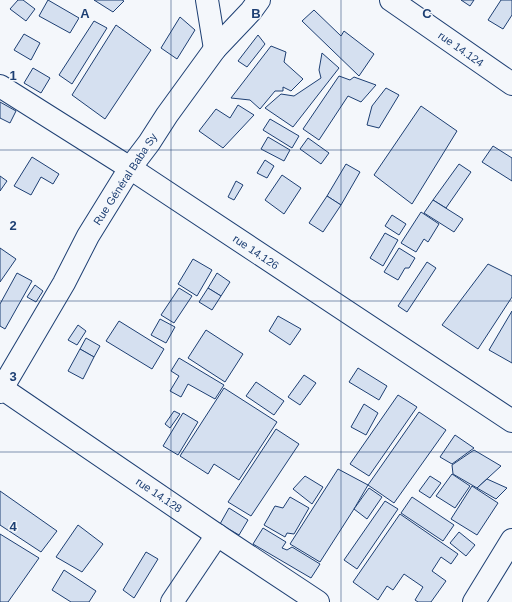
<svg xmlns="http://www.w3.org/2000/svg" width="512" height="602" font-family="Helvetica,sans-serif">
<rect width="100%" height="100%" fill="#f4f7fb"/>
<!-- building -->
<g fill="#d5e0f0" stroke="#1d3f73">
<polygon points="18,0 23,0 35,9 26,21 10,9"/>
<polygon points="48,0 79,18 70,33 39,16"/>
<polygon points="94,0 122,0 124,1 113,12"/>
<polygon points="461,0 474,0 470,6"/>
<polygon points="501,0 512,0 512,15 503,29 488,20"/>
<polygon points="314,10 341,36 344,31 374,54 359,76 302,21"/>
<polygon points="180,17 195,30 177,59 161,48"/>
<polygon points="94,21 107,28 72,84 59,75"/>
<polygon points="116,25 151,50 105,119 72,95"/>
<polygon points="24,34 40,43 31,60 14,50"/>
<polygon points="258,35 265,44 247,67 238,61"/>
<polygon points="271,46 286,52 284,62 303,79 291,91 283,87 283,91 275,91 260,109 250,100 231,98"/>
<polygon points="322,53 339,68 293,127 265,108 281,94 294,96 321,78 319,70"/>
<polygon points="33,68 50,78 41,93 24,83"/>
<polygon points="339,76 350,80 354,77 376,85 361,102 348,96 319,140 303,129"/>
<polygon points="386,88 399,95 379,128 367,125 372,106"/>
<polygon points="0,102 16,111 10,123 0,118"/>
<polygon points="238,105 254,115 223,148 199,131 216,109 230,118"/>
<polygon points="421,106 457,131 412,204 374,175"/>
<polygon points="270,119 299,136 292,148 263,130"/>
<polygon points="268,137 290,150 284,161 261,149"/>
<polygon points="308,138 329,153 321,164 300,149"/>
<polygon points="493,146 512,158 512,181 482,162"/>
<polygon points="32,157 59,174 53,184 41,177 31,195 14,186"/>
<polygon points="265,160 274,166 267,178 257,173"/>
<polygon points="346,164 360,172 341,205 327,196"/>
<polygon points="459,164 471,172 446,208 433,200"/>
<polygon points="282,175 301,188 284,214 265,200"/>
<polygon points="0,176 7,181 0,191"/>
<polygon points="236,181 243,185 234,200 228,197"/>
<polygon points="327,196 341,205 323,232 309,223"/>
<polygon points="433,200 463,219 454,232 424,213"/>
<polygon points="421,212 439,224 428,242 424,239 416,252 401,243"/>
<polygon points="392,215 406,224 399,235 385,226"/>
<polygon points="385,233 398,240 383,266 370,258"/>
<polygon points="0,248 16,259 0,282"/>
<polygon points="399,248 415,258 409,268 405,268 398,280 384,272"/>
<polygon points="193,259 212,270 197,296 178,284"/>
<polygon points="427,262 436,268 407,312 398,306"/>
<polygon points="488,264 512,276 512,297 478,349 442,325"/>
<polygon points="17,273 32,281 5,329 0,326 0,304"/>
<polygon points="217,273 230,282 221,296 208,288"/>
<polygon points="35,285 43,291 36,302 27,297"/>
<polygon points="179,288 192,296 174,323 161,315"/>
<polygon points="208,288 221,296 212,310 199,302"/>
<polygon points="512,311 512,363 489,350"/>
<polygon points="278,316 301,329 290,345 269,331"/>
<polygon points="160,319 175,327 166,343 151,335"/>
<polygon points="119,321 164,349 152,369 106,341"/>
<polygon points="78,325 86,331 77,345 68,340"/>
<polygon points="206,330 243,354 225,382 188,358"/>
<polygon points="86,338 100,346 94,357 80,349"/>
<polygon points="80,349 94,357 83,379 68,371"/>
<polygon points="179,358 224,385 215,399 188,384 181,397 170,391 179,376 171,371"/>
<polygon points="358,368 387,386 379,400 349,382"/>
<polygon points="304,375 316,383 300,405 288,397"/>
<polygon points="256,382 284,401 274,415 246,396"/>
<polygon points="224,388 277,422 239,480 214,464 208,474 180,456"/>
<polygon points="398,395 417,407 369,476 350,464"/>
<polygon points="364,404 378,413 366,435 351,427"/>
<polygon points="174,411 180,414 170,428 165,424"/>
<polygon points="419,412 446,430 394,503 368,485"/>
<polygon points="183,413 198,422 178,455 163,446"/>
<polygon points="276,429 299,444 251,516 228,502"/>
<polygon points="455,435 474,448 452,464 440,457"/>
<polygon points="474,450 501,466 477,488 453,474 452,465"/>
<polygon points="338,469 368,485 354,509 320,562 290,544"/>
<polygon points="452,474 470,486 455,508 436,496"/>
<polygon points="305,476 323,487 312,504 293,489"/>
<polygon points="430,476 441,483 430,498 419,491"/>
<polygon points="487,479 507,488 496,499 477,488"/>
<polygon points="472,486 498,503 477,535 451,519"/>
<polygon points="369,488 382,497 367,519 354,509"/>
<polygon points="0,491 57,531 41,552 0,525"/>
<polygon points="290,497 309,508 294,534 287,533 285,537 264,525 275,506 283,508"/>
<polygon points="412,497 454,525 443,541 401,513"/>
<polygon points="385,501 398,509 357,569 344,560"/>
<polygon points="229,508 248,520 239,535 220,524"/>
<polygon points="400,514 458,554 451,564 441,557 432,571 446,581 431,602 418,602 415,600 423,587 404,574 393,590 387,586 378,600 353,582"/>
<polygon points="78,525 103,544 82,572 56,557"/>
<polygon points="263,528 286,542 282,548 287,550 292,547 320,564 311,578 253,544"/>
<polygon points="459,532 475,545 466,556 450,543"/>
<polygon points="0,534 39,558 8,602 0,602"/>
<polygon points="146,552 158,559 134,598 123,590"/>
<polygon points="64,570 96,591 89,602 71,602 52,590"/>
</g>
<g fill="none" stroke-linecap="round" stroke-linejoin="round">
<defs>
<g id="minor">
<polyline points="207,0 215,49"/>
<polyline points="391,0 512,84"/>
<polyline points="0,86 130,168 512,421"/>
<polyline points="0,387 217,535 318,602"/>
<polyline points="0,392 64,283 88,236 130,168 149,143 167,115 215,49 251,11 259,0"/>
<polyline points="172,602 217,535"/>
<polyline points="474,602 512,540"/>
</g>
</defs>
<!-- minor casing -->
<use href="#minor" stroke="#1d3f73" stroke-width="24"/>
<!-- minor -->
<use href="#minor" stroke="#f4f7fb" stroke-width="22"/>
</g>
<!-- grid -->
<path fill="none" stroke="#1d3f73" stroke-width="1" stroke-opacity="0.55" d="M171,0V602M341,0V602M0,150H512M0,301H512M0,452H512"/>
<g text-anchor="middle" dominant-baseline="central" stroke-width="3" stroke-linejoin="round" paint-order="stroke">
<!-- street labels -->
<g font-size="11" fill="#1d3f73" stroke="#f4f7fb">
<text transform="translate(461 49) rotate(35)">rue 14.124</text>
<text transform="translate(125 179) rotate(-57)">Rue Général Baba Sy</text>
<text transform="translate(256 252) rotate(34)">rue 14.126</text>
<text transform="translate(159 495) rotate(34)">rue 14.128</text>
</g>
</g>
<g font-size="13" text-anchor="middle" font-weight="bold" fill="#1d3f73" stroke="#f4f7fb" stroke-width="3" stroke-linejoin="round" paint-order="stroke">
<text x="85" y="18">A</text>
<text x="256" y="18">B</text>
<text x="427" y="18">C</text>
<text x="13" y="80">1</text>
<text x="13" y="230">2</text>
<text x="13" y="381">3</text>
<text x="13" y="531">4</text>
</g>
</svg>
